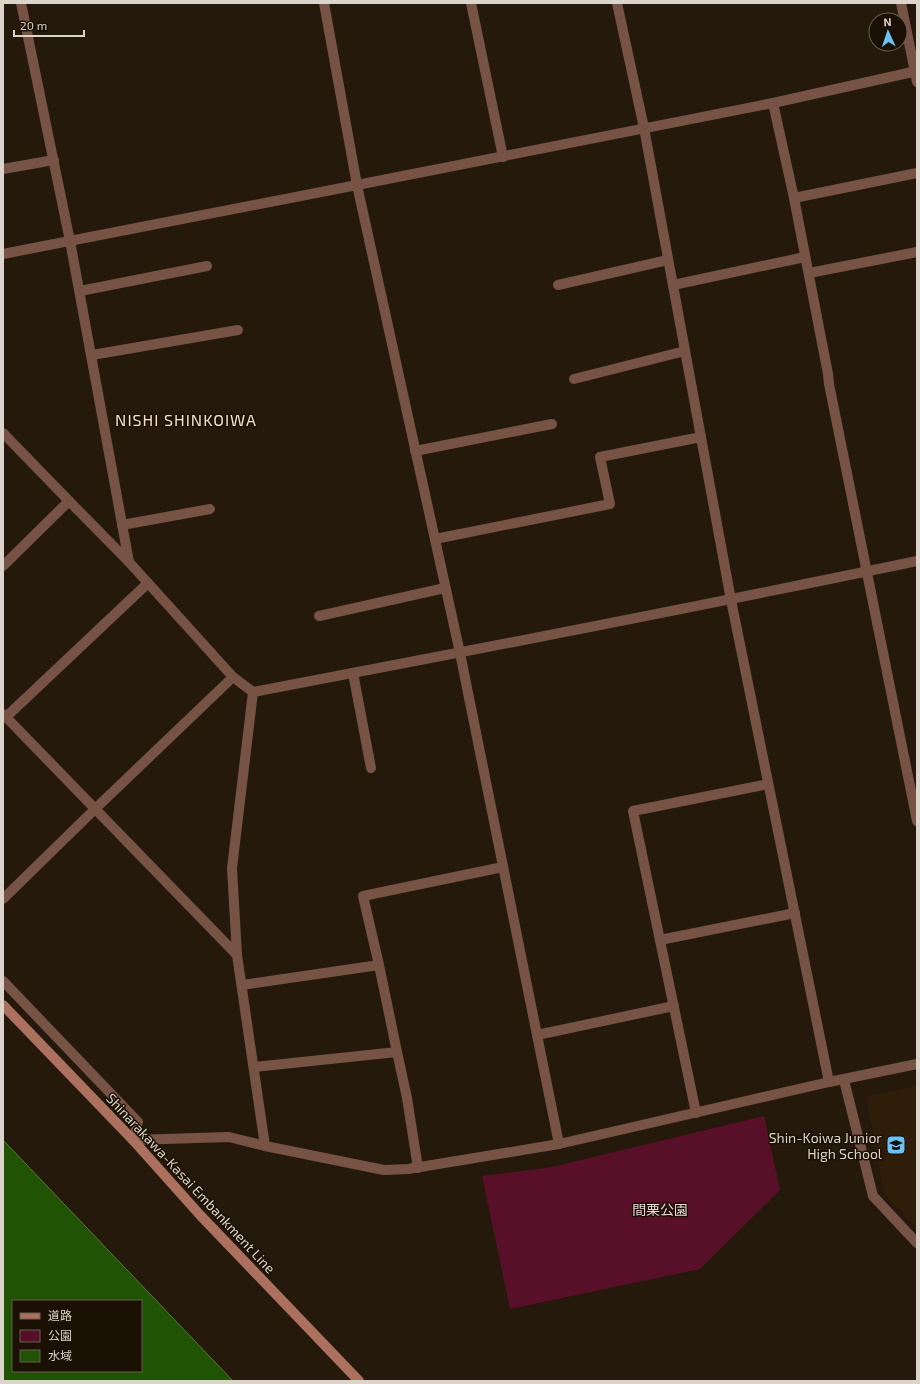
<svg xmlns="http://www.w3.org/2000/svg" width="920" height="1384" font-family="'Exo 2','Noto Sans JP',sans-serif">
<rect width="100%" height="100%" fill="#25190b"/>
<!-- built -->
<polygon fill="#2d1d09" points="917,1086 917,1228 884,1194 866,1096"/>
<!-- green -->
<polygon fill="#581028" points="764,1116 780,1190 700,1269 510,1309 482,1176 552,1167"/>
<!-- water -->
<path fill="#205303" stroke="#587a3f" fill-rule="evenodd" d="M3,1140L233,1381H3ZM13,1301H141V1371H13Z"/>
<g fill="none" stroke-linecap="round" stroke-linejoin="round">
<!-- service -->
<g stroke="#775346" stroke-width="10">
<polyline points="471,3 503,157"/>
<polyline points="3,169 54,160"/>
<polyline points="794,198 828,374 829,384 917,821"/>
<polyline points="809,273 917,252"/>
<polyline points="558,285 668,260"/>
<polyline points="673,285 805,257"/>
<polyline points="80,291 207,266"/>
<polyline points="92,355 238,330"/>
<polyline points="574,379 685,351"/>
<polyline points="415,451 552,424"/>
<polyline points="122,525 210,509"/>
<polyline points="435,539 610,504 600,457 701,437"/>
<polyline points="319,616 445,588"/>
<polyline points="353,673 371,768"/>
<polyline points="6,717 148,583"/>
<polyline points="3,899 95,809 233,677"/>
<polyline points="660,940 795,913"/>
<polyline points="379,965 363,896 503,867"/>
<polyline points="242,985 379,965 397,1052 254,1067"/>
<polyline points="537,1035 674,1006"/>
<polyline points="397,1052 407,1098 418,1168"/>
<polyline points="696,1113 633,811 768,784"/>
</g>
<!-- minor -->
<g stroke="#775346" stroke-width="10">
<polyline points="21,3 70,241 129,562"/>
<polyline points="324,3 357,185 460,653 559,1144"/>
<polyline points="617,3 644,128 731,600 829,1082"/>
<polyline points="773,103 794,198 917,173"/>
<path d="M3,433L69,501L129,562L233,677L253,692C475,650 696,607 917,561"/>
<polyline points="3,566 69,501"/>
<polyline points="253,692 232,868 237,955 265,1146"/>
<polyline points="3,714 237,955"/>
<polyline points="3,981 138,1122 133,1140"/>
<polyline points="844,1080 873,1196 917,1243"/>
</g>
<!-- tertiary -->
<g stroke="#775346" stroke-width="10">
<polyline points="901,3 917,82"/>
<polyline points="3,254 357,185 773,103 917,71"/>
<polyline points="133,1140 229,1137 265,1146 384,1170 408,1169 559,1144 829,1082 917,1064"/>
</g>
<!-- secondary -->
<polyline stroke="#ac715e" stroke-width="10" points="3,1005 133,1140 200,1215 359,1381"/>
</g>
<!-- icons -->
<defs>
<symbol id="school-square" viewBox="-11 -11 22 22"><rect x="-9" y="-9" width="18" height="18" rx="4" fill="#6ec2f3" stroke="#1b1004"/><path d="M0-5L7-2L0 1L-7-2ZM-4 1L0 2.5L4 1V4Q0 6-4 4Z" fill="#111"/></symbol>
</defs>
<g fill-rule="evenodd">
<use href="#school-square" x="885" y="1134" width="22" height="22"/>
</g>
<g text-anchor="middle" dominant-baseline="central" stroke-width="3" stroke-linejoin="round" paint-order="stroke">
<!-- poi labels -->
<g font-size="14" fill="#dbd4ca" stroke="#1b1004" text-anchor="end">
<text x="882" y="1137">Shin-Koiwa Junior<tspan x="882" dy="16">High School</tspan></text>
</g>
<!-- street labels -->
<g font-size="14" fill="#dbd4ca" stroke="#1b1004">
<text transform="translate(191 1183) rotate(47)">Shinarakawa-Kasai Embankment Line</text>
</g>
<!-- park labels -->
<g font-size="14" fill="#f1d7db" stroke="#1b1004">
<text x="660" y="1209">間栗公園</text>
</g>
<!-- quarter labels -->
<g font-size="16" letter-spacing="1" fill="#f1e1ce" stroke="#1b1004">
<text x="186" y="419">NISHI SHINKOIWA</text>
</g>
</g>
<!-- border -->
<rect width="920" height="1384" fill="none" stroke="#dbd4ca" stroke-width="8"/>
<!-- legend -->
<rect x="12" y="1300" width="130" height="72" fill="#1b1004" stroke="#685e53"/>
<rect x="20" y="1313" width="20" height="6" fill="#ac715e" stroke="#685e53"/>
<text x="48" y="1320" font-size="12" fill="#dbd4ca">道路</text>
<rect x="20" y="1330" width="20" height="12" fill="#581028" stroke="#685e53"/>
<text x="48" y="1340" font-size="12" fill="#dbd4ca">公園</text>
<rect x="20" y="1350" width="20" height="12" fill="#205303" stroke="#685e53"/>
<text x="48" y="1360" font-size="12" fill="#dbd4ca">水域</text>
<!-- north arrow -->
<g transform="translate(888 32) rotate(357)"><circle r="19" fill="#1b1004" stroke="#685e53"/>
<path d="M0-3L7 15L0 10L-7 15Z" fill="#6ec2f3"/>
<text y="-6" font-size="11" font-weight="bold" text-anchor="middle" fill="#dbd4ca">N</text>
</g>
<!-- scale -->
<path d="M14 30v6h70v-6" fill="none" stroke="#dbd4ca" stroke-width="2"/>
<text x="20" y="30" font-size="12" fill="#dbd4ca" stroke="#1b1004" stroke-width="3" paint-order="stroke">20 m</text>
</svg>
